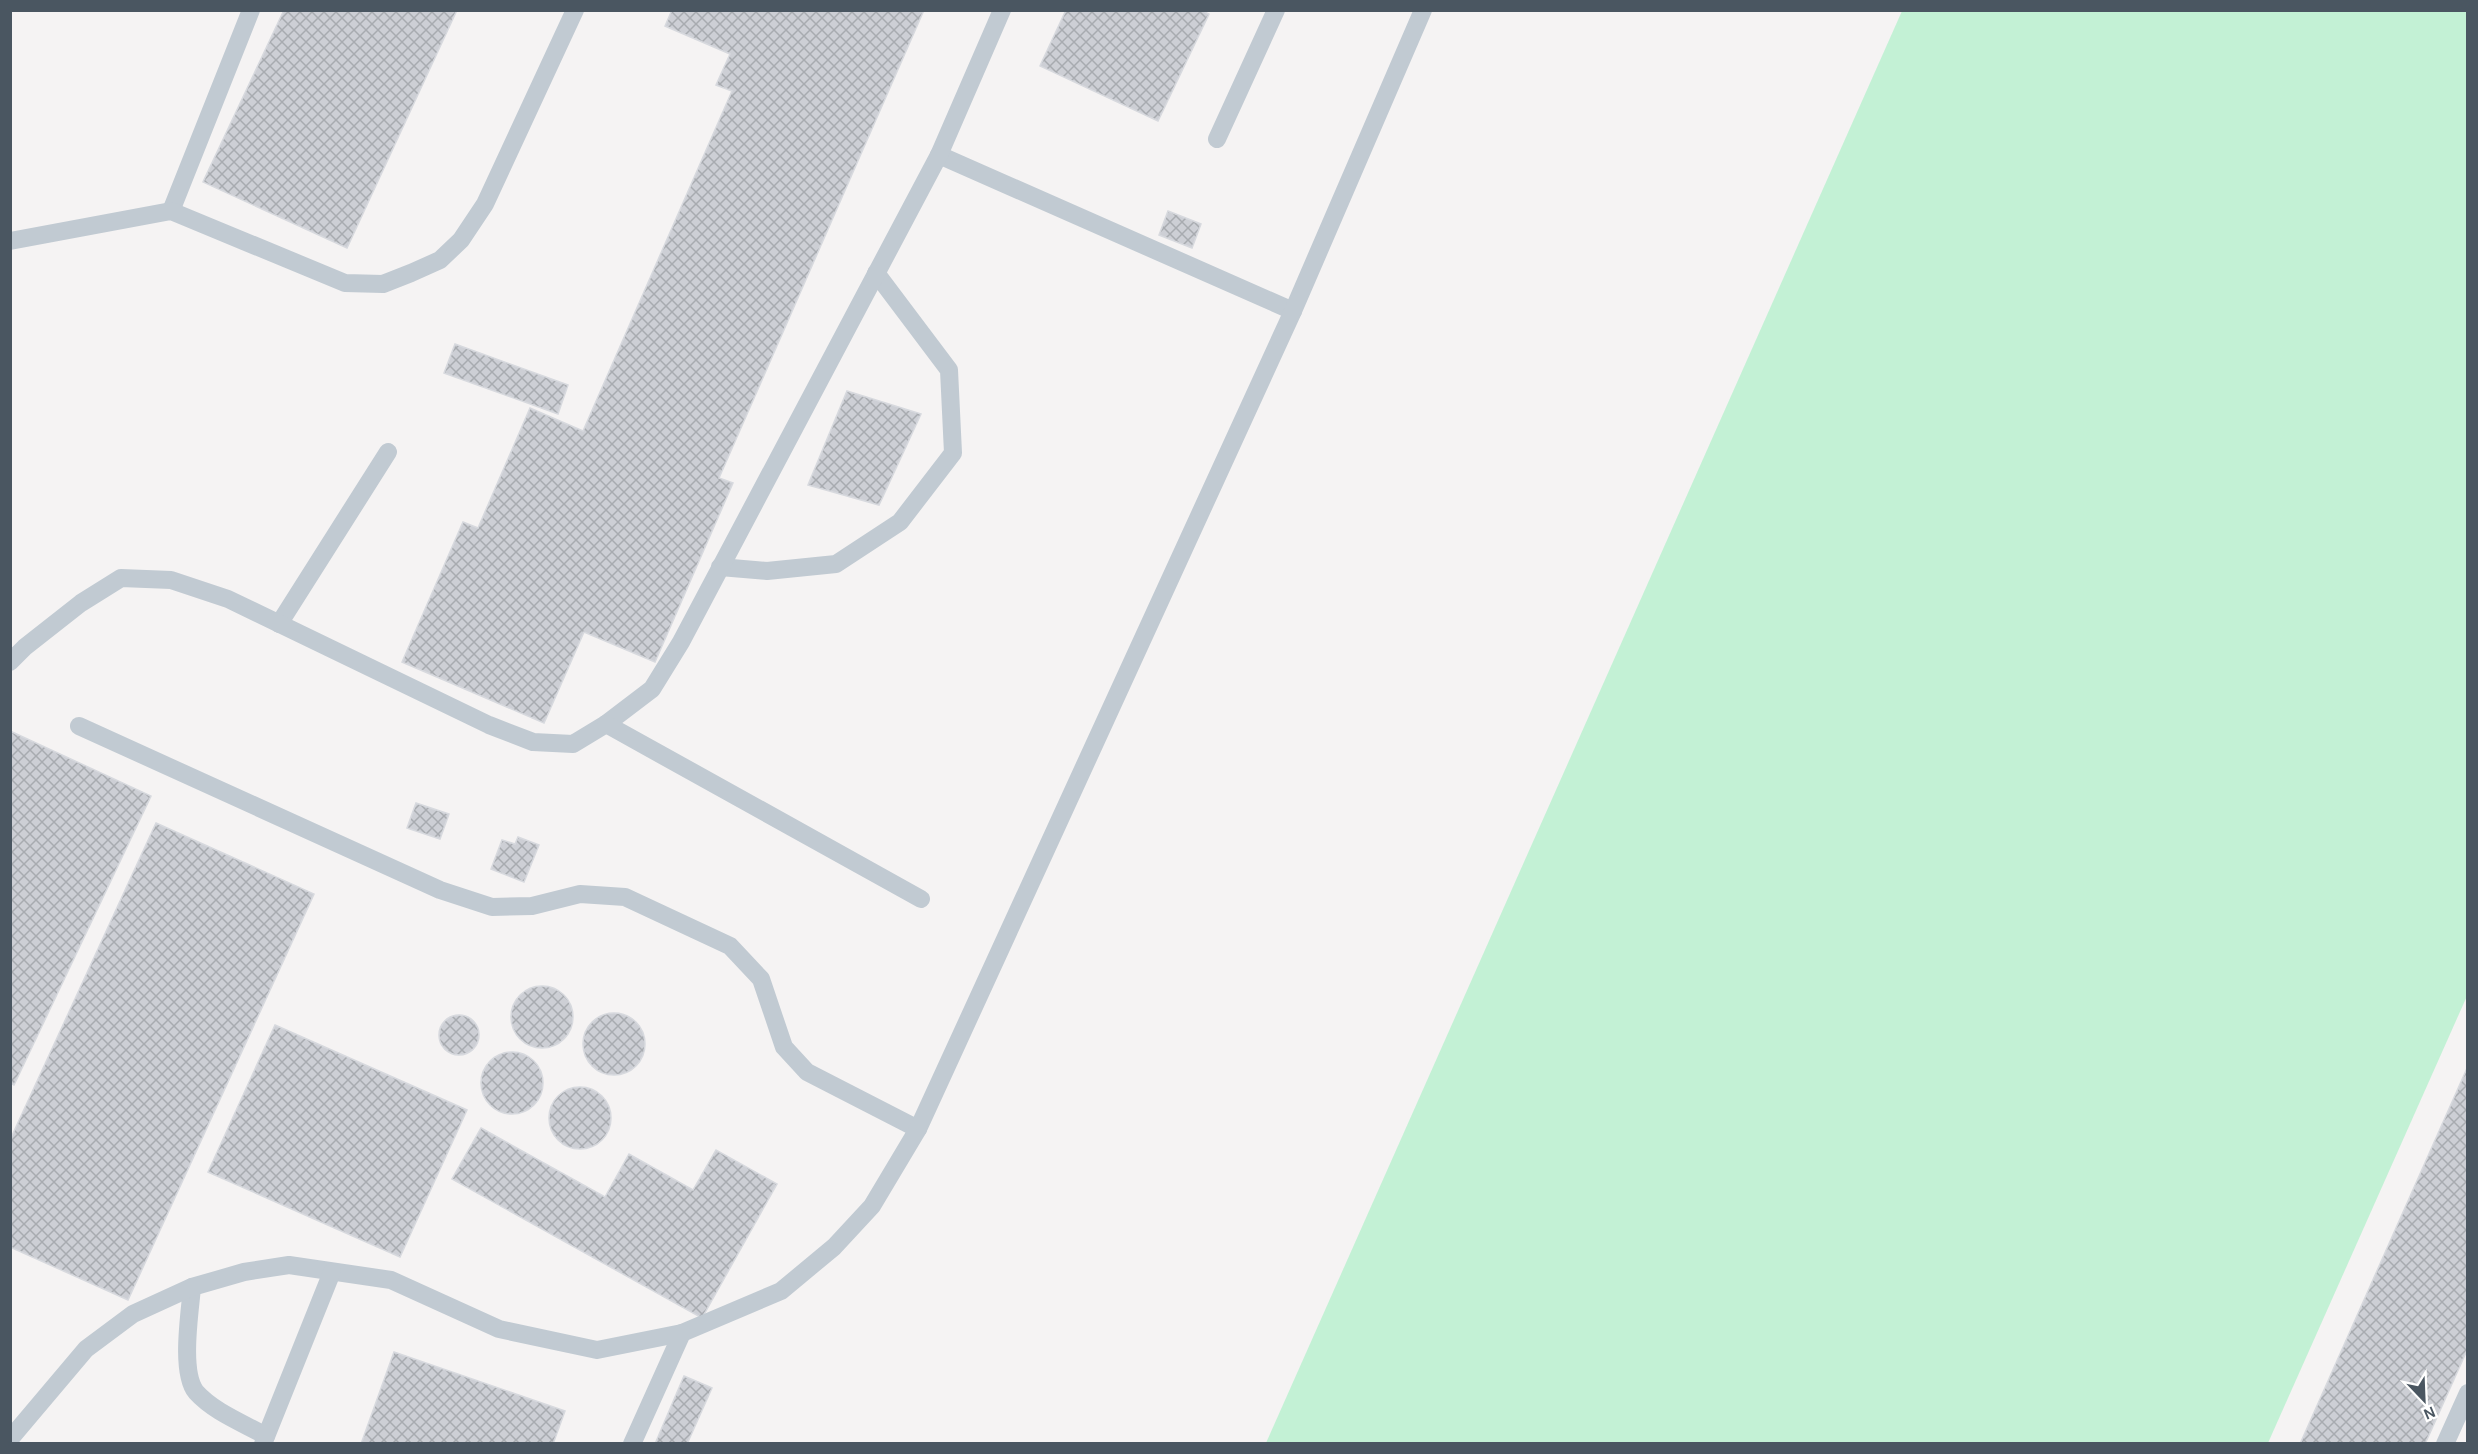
<svg xmlns="http://www.w3.org/2000/svg" width="2478" height="1454" font-family="Karla,sans-serif">
<defs>
<pattern id="building-cross-hatch" width="8" height="8" patternUnits="userSpaceOnUse" patternTransform="scale(1.5)"><rect width="8" height="8" fill="#cdcfd5"/><path d="M0 0l8 8M0 8l8-8" fill="none" stroke="#a8abb0"/></pattern>
</defs>
<rect width="100%" height="100%" fill="#f5f3f3"/>
<!-- green -->
<polygon fill="#c3f1d5" points="1902,11 2467,11 2467,996 2268,1443 1266,1443"/>
<!-- building -->
<g fill="url(#building-cross-hatch)" stroke="#d7d9de" stroke-width="1.5">
<polygon points="284,10 457,10 347,248 203,182"/>
<polygon points="672,10 924,10 719,478 733,483 655,662 584,632 544,723 402,662 463,522 478,528 530,408 583,431 732,91 716,85 730,54 665,26"/>
<polygon points="1066,10 1201,10 1209,14 1158,121 1040,66"/>
<polygon points="1168,211 1201,224 1192,248 1159,235"/>
<polygon points="455,344 568,385 558,414 444,373"/>
<polygon points="847,391 921,414 879,505 808,485"/>
<polygon points="10,731 151,796 14,1085 10,1083"/>
<polygon points="416,803 449,814 440,839 407,828"/>
<polygon points="156,823 314,894 128,1300 10,1247 10,1140"/>
<polygon points="518,837 539,845 524,882 491,869 502,840 515,844"/>
<circle cx="542" cy="1017" r="31"/>
<circle cx="614" cy="1044" r="31"/>
<circle cx="459" cy="1035" r="20"/>
<polygon points="275,1025 467,1110 400,1257 208,1172"/>
<circle cx="512" cy="1083" r="31"/>
<polygon points="2468,1066 2468,1348 2425,1444 2300,1444"/>
<circle cx="580" cy="1118" r="31"/>
<polygon points="481,1128 605,1197 629,1154 693,1190 716,1150 777,1184 702,1318 452,1179"/>
<polygon points="394,1352 565,1411 553,1444 361,1444"/>
<polygon points="684,1376 712,1388 687,1444 655,1444"/>
</g>
<g fill="none" stroke-linecap="round" stroke-linejoin="round">
<!-- lane -->
<g stroke="#c1cad2" stroke-width="18">
<polyline points="1217,139 1276,10"/>
<polyline points="939,155 1293,311"/>
<polyline points="171,211 251,10"/>
<polyline points="10,241 171,211 345,283 383,284 411,273 440,260 461,240 485,204 575,10"/>
<polyline points="720,567 767,571 836,564 900,522 953,453 949,370 876,273"/>
<polyline points="279,624 388,452"/>
<polyline points="10,662 25,647 81,603 121,578 171,580 228,599 489,725 533,742 573,744 606,724 652,689 681,642 939,155 1002,10"/>
<polyline points="606,724 921,899"/>
<polyline points="79,726 440,890 492,907 532,906 580,894 625,897 730,946 761,979 784,1047 807,1072 918,1129"/>
<path d="M192,1287C190,1312 180,1372 196,1392C214,1412 243,1423 266,1436"/>
<polyline points="10,1439 86,1349 133,1314 192,1287 244,1272 289,1265 391,1280 499,1329 597,1350 682,1333 781,1291 834,1247 872,1206 918,1129 1293,311 1423,10"/>
<polyline points="263,1444 332,1272"/>
<polyline points="632,1444 682,1333"/>
<polyline points="2445,1444 2468,1393"/>
</g>
</g>
<!-- border -->
<rect width="2478" height="1454" fill="none" stroke="#4a5661" stroke-width="24"/>
<!-- north arrow -->
<g transform="translate(2424 1400) rotate(157)" stroke="#ffffff" stroke-width="4.5" paint-order="stroke">
<path d="M0-4.5L10 22L0 15L-10 22Z" fill="#4a5661"/>
<text y="-9" font-size="16" font-weight="bold" text-anchor="middle" fill="#4a5661">N</text>
</g>
</svg>
